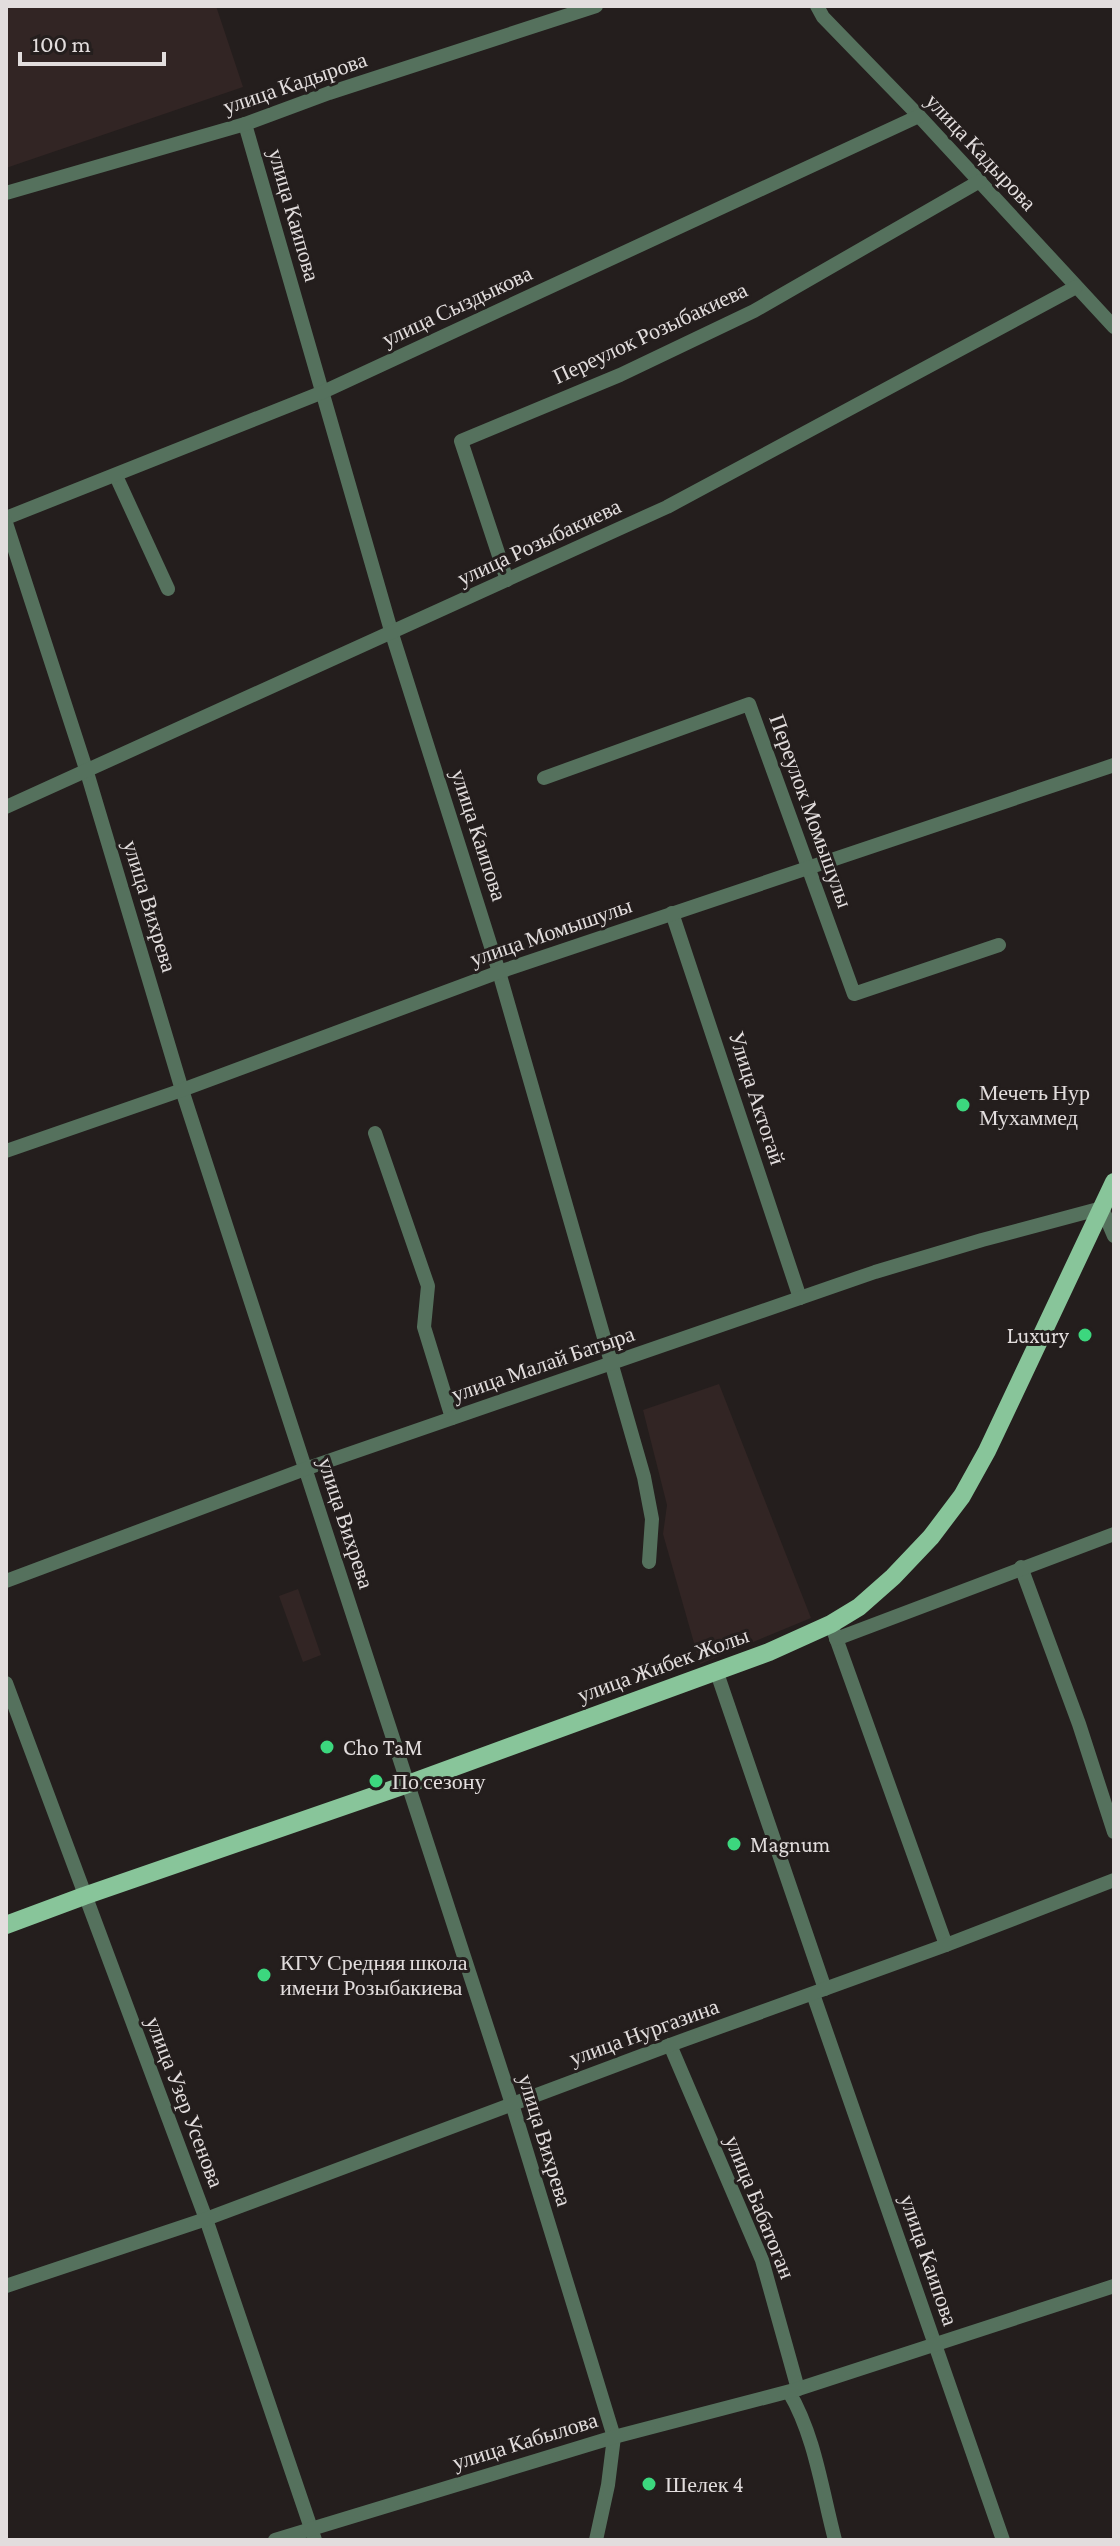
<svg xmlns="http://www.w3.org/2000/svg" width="1120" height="2546" font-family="'Crimson Pro',serif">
<rect width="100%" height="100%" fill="#241e1d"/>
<!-- built -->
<g fill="#322524">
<polygon points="6,6 216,6 243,87 6,168"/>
<polygon points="719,1384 811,1618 700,1664 663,1534 667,1505 643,1410"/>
<polygon points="298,1589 321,1655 303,1662 279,1596"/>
</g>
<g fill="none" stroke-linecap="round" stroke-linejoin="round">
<!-- minor -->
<g stroke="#55715d" stroke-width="14">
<polyline points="817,6 823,17 919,116 1114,327"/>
<polyline points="245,124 392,634 499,972 644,1477 652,1519 649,1562"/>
<polyline points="6,193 245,124 329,93 596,6"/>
<polyline points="116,476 168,589"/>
<polyline points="6,518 323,392 919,116"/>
<polyline points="6,523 86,769 182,1090 512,2104 614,2437 608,2485 596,2540"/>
<polyline points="507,580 461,441 620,375 754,311 980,181"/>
<polyline points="544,778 749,704 854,994 999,945"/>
<polyline points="6,807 667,507 1076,287"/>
<polyline points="672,913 800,1298"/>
<polyline points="375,1133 428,1286 424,1327 452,1418"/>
<polyline points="6,1151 182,1090 499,972 1114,765"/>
<polyline points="1021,1567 1079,1724 1114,1832"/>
<polyline points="6,1581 305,1469 875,1272 982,1240 1102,1208 1114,1236"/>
<polyline points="831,1624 946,1945"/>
<polyline points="836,1639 1114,1534"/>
<polyline points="716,1670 825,1989"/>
<polyline points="6,1683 206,2219 315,2540"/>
<polyline points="813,1994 1003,2540"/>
<polyline points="670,2045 762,2260 798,2389"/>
<polyline points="6,2286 206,2219 670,2045 946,1945 1114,1880"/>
<path d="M789,2392C815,2436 822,2491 835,2540"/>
<polyline points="275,2540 614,2437 798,2389 1114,2286"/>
</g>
<!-- major -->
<polyline stroke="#88c59a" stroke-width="18" points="6,1925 84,1896 408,1784 769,1652 831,1624 859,1607 893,1577 931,1537 962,1496 987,1451 1114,1182"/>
</g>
<!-- markers -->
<g fill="#3cd77e" stroke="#241e1d" stroke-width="3">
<circle cx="963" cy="1105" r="8"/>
<circle cx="1085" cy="1335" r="8"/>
<circle cx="327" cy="1747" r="8"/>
<circle cx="376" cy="1781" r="8"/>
<circle cx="734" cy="1844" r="8"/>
<circle cx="264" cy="1975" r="8"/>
<circle cx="649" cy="2484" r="8"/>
</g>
<g text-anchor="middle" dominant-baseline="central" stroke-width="6" stroke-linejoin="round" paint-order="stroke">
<!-- street labels -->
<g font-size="22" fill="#e2dddd" stroke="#241e1d">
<text transform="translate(295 83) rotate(-19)">улица Кадырова</text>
<text transform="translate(981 152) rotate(47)">улица Кадырова</text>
<text transform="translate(294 215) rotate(74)">улица Каипова</text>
<text transform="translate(457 306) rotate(-25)">улица Сыздыкова</text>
<text transform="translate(650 333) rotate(-25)">Переулок Розыбакиева</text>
<text transform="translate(539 542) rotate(-25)">улица Розыбакиева</text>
<text transform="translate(811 811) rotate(70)">Переулок Момышулы</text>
<text transform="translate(479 835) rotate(72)">улица Каипова</text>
<text transform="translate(150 906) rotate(73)">улица Вихрева</text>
<text transform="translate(551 932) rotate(-19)">улица Момышулы</text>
<text transform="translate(757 1098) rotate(72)">Улица Актогай</text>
<text transform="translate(543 1364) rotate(-19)">улица Малай Батыра</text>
<text transform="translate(346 1523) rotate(72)">улица Вихрева</text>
<text transform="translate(663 1665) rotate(-20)">улица Жибек Жолы</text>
<text transform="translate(644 2032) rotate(-20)">улица Нургазина</text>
<text transform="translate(185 2102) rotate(69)">улица Узер Усенова</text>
<text transform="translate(545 2140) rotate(73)">улица Вихрева</text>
<text transform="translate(760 2207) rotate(68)">улица Бабатоган</text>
<text transform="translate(929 2260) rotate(71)">улица Каипова</text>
<text transform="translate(525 2441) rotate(-17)">улица Кабылова</text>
</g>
<!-- poi labels -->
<g font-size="22" fill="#e2dddd" stroke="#241e1d" text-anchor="start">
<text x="979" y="1092">Мечеть Нур<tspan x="979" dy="25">Мухаммед</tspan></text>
<text x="1069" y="1335" text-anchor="end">Luxury</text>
<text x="343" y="1747">Cho TaM</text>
<text x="392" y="1781">По сезону</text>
<text x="750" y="1844">Magnum</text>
<text x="280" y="1962">КГУ Средняя школа<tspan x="280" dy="25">имени Розыбакиева</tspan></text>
<text x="665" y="2484">Шелек 4</text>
</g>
</g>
<!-- border -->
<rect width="1120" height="2546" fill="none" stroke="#e2dddd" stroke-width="16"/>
<!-- scale -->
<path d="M20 52v12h144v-12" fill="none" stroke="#e2dddd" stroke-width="4"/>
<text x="32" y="52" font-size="24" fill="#e2dddd" stroke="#241e1d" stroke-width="6" paint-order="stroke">100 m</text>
</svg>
